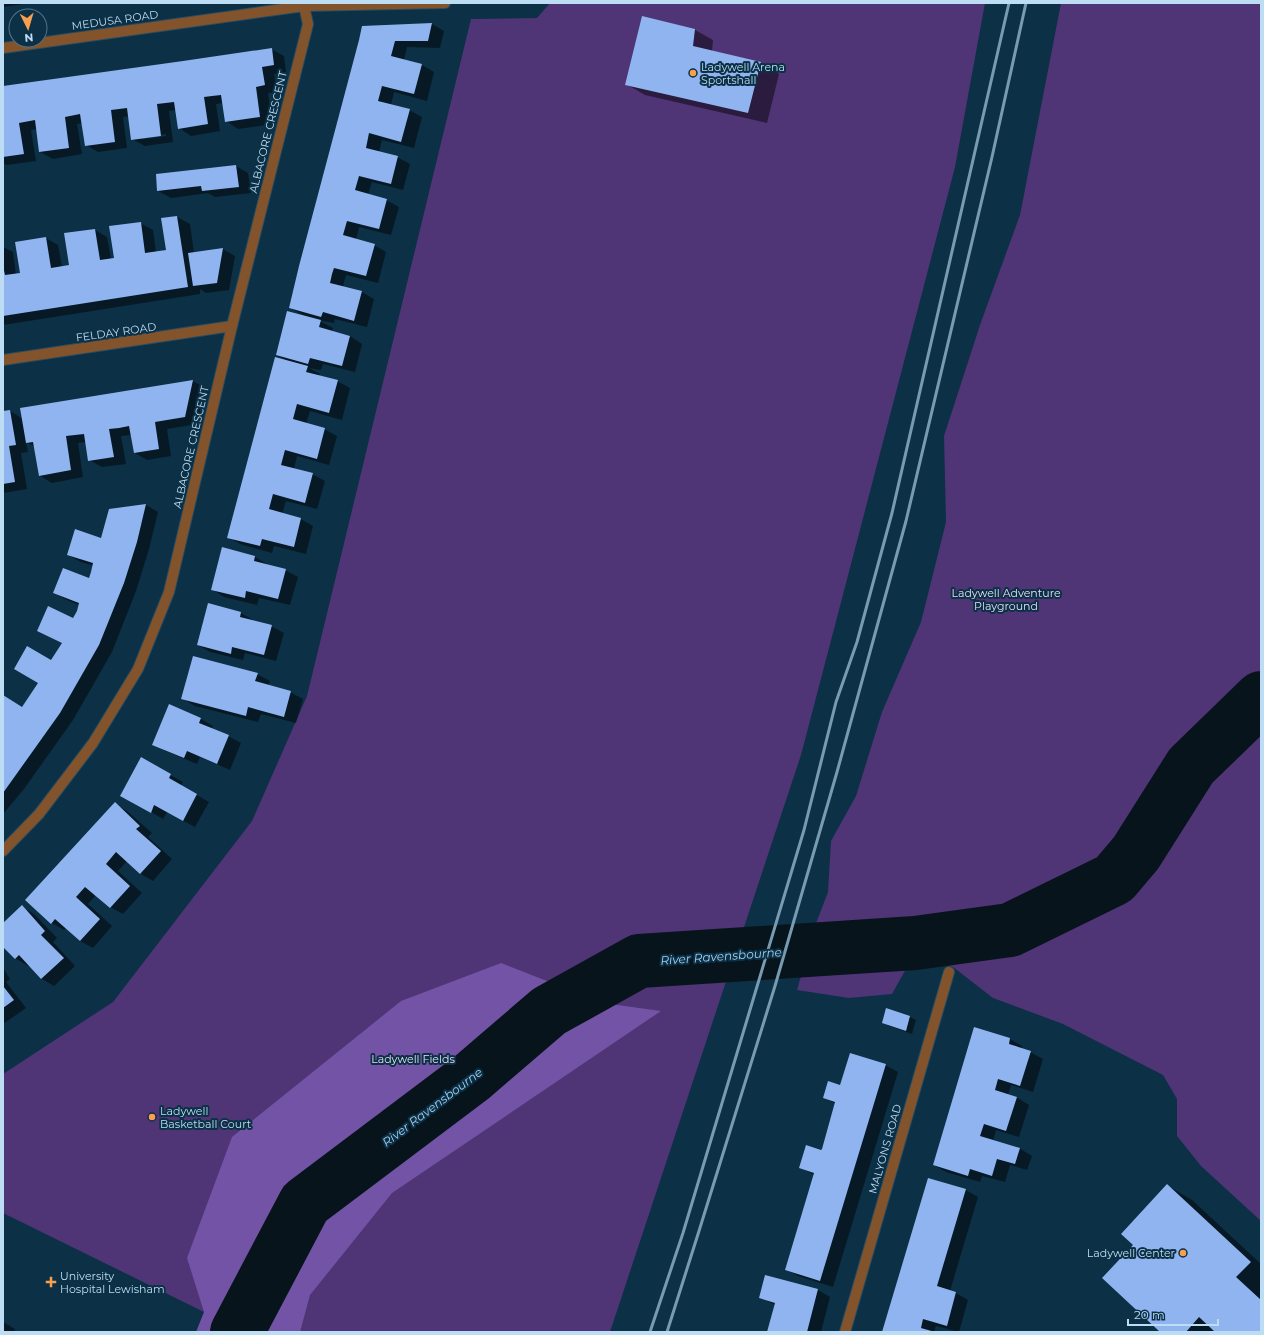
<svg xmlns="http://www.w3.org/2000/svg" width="1264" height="1335" font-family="Montserrat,sans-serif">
<rect width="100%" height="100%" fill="#0c3046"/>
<!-- green -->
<g fill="#4f3476">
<polygon points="550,3 985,3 955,167 801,755 610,1332 201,1332 204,1312 3,1213 3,1074 113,1002 252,821 307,696 471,19 537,18"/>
<polygon points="1061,3 1261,3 1261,1221 1201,1166 1177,1136 1177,1099 1163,1075 1063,1024 993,998 953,967 916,951 892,994 849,998 797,990 815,926 828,892 831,841 856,796 882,712 921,622 946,522 944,436 980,325 1020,215"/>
</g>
<!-- forest -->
<polygon fill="#7353a5" points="501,963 603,1003 661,1011 392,1193 310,1295 300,1332 196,1332 204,1312 187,1258 232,1137 401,1001"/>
<!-- shadow -->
<g fill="#0007" fill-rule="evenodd">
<polygon points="3,3 30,3 3,7"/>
<polygon points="432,24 444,31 440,48 407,47 404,60 422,65 434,72 427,101 394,92 391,105 409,110 422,117 414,148 382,140 379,152 397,157 410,164 403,190 372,182 368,195 386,200 399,207 391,235 359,227 356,240 374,245 386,252 378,283 346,275 344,282 343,287 362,292 374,299 367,327 335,319 334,323 318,320 333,328 332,332 350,336 362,344 355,372 323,364 321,370 309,368 320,374 319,376 337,381 350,388 342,420 310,411 306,424 324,429 337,436 329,465 297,456 294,469 312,474 325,481 317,509 286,501 282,514 301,519 313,526 306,554 274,546 272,553 240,544 228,537 288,361 277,355 305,316 290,308 363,27"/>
<polygon points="695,30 713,40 712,51 761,63 779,74 767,123 645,95 626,84"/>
<path d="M271,49L284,56L286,72L274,74L277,92L268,93L273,124L238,129L226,121L223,103L216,104L220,131L191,136L179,128L176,110L169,111L173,142L145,146L132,139L129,116L123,117L127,148L98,152L86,145L83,123L77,124L82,154L53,159L40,152L37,129L31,130L36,161L7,165L3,163V87ZM166,134V136L142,139V137Z"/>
<polygon points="236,166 248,173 251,193 215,197 208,193 171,198 158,191"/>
<polygon points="177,217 190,224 194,253 223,249 235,256 229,290 206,293 200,289 200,294 3,325 3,247 13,252 16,275 21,274 46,238 58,245 62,267 70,266 95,230 107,237 111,259 115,259 140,223 153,230 156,252 167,250 162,219"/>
<polygon points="193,381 205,388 197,424 167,429 171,456 147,460 135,453 132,435 121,436 126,464 102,467 89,460 86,442 78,443 83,477 52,483 40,476 35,447 26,442 28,452 21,453 27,489 3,493 3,412 10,411 23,419 21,409"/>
<polygon points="146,505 158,512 149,549 136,591 112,652 73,720 24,789 3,814 3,696 22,708 39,683 63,643 78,611 79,605 67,600 54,593 89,579 94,566 81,562 68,555 102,539 110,510"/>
<polygon points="255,557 267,564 267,565 285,570 298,577 290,605 259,598 257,605 224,597 212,589"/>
<polygon points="241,613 253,620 253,621 271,626 284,633 276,661 245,653 243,660 210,652 198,645"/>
<polygon points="257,674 270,681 268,686 290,692 303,699 296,723 261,714 258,722 195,706 183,699"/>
<polygon points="201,719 213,726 211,729 228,736 241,743 230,770 200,757 197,764 166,751 153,744"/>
<polygon points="141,759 183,782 181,786 209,802 195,827 167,812 163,819 122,795"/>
<polygon points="115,804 127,811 152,833 148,837 172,859 153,881 141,874 127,861 118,871 142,893 123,914 110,907 96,895 88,904 112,926 93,948 80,941 66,928 64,930 52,923 27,900"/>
<polygon points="22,907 34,914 57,938 53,942 75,966 54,986 42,979 29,965 28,966 15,958 3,946 3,924"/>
<polygon points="3,968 10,979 6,982 26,1008 3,1024"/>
<polygon points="910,1017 916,1020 912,1034 889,1026 883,1023"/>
<polygon points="975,1028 1010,1039 1022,1046 1022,1049 1030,1052 1043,1059 1033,1092 1011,1085 1008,1095 1016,1097 1029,1105 1019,1137 996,1130 993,1141 1019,1148 1032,1156 1027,1170 1010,1165 1005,1182 982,1176 980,1182 946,1172 934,1165"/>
<polygon points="885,1065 898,1072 833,1287 798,1276 786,1269 814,1175 800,1167 822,1151 836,1104 824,1098"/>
<polygon points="929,1179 966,1190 978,1197 950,1291 956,1293 968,1300 959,1332 936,1326 934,1332 883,1332"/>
<polygon points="1168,1186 1192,1200 1261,1264 1261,1291 1260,1292 1261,1293 1261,1332 1162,1332 1135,1245"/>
<polygon points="766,1276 818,1290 830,1297 821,1332 768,1332 775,1305 760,1297"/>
<polygon points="3,1322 15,1329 14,1332 3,1332"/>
</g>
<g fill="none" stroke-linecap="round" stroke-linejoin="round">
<!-- river -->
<polyline stroke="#07141c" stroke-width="54" points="237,1332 305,1203 471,1078 549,1011 639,961 915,943 1010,930 1114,879 1136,853 1191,766 1261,698"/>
</g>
<!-- building -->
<g fill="#8fb4f0">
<polygon points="642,16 695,29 693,46 761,62 748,113 625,85"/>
<polygon points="432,23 428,41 395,41 391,56 422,64 414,94 382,86 378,101 410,109 401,142 369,133 366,148 398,156 391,184 359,176 355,190 387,199 379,229 347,221 343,235 375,244 366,276 334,268 332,274 330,283 362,291 354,321 323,312 321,317 289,308 299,266 359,40 362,26"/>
<polygon points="272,48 274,65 262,67 265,85 256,87 260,117 225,122 221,95 212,96 204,97 208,124 178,129 174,102 157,104 161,136 131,140 127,108 111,110 115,142 85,146 80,114 65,117 69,148 39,152 35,120 19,123 24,154 3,157 3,86 183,61"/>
<polygon points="236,165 239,187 202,191 201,186 157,191 156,174"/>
<polygon points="177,216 188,287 3,316 3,266 5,275 20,273 15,242 46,237 51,268 69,265 64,233 95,229 100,260 114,258 109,226 141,222 145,253 166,250 161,218"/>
<polygon points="223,248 217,283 193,286 188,253"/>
<polygon points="287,311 321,320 319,327 350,336 342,366 310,358 308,364 276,355"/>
<polygon points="275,357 308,366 306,372 338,380 329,413 297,404 293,419 325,428 317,459 285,450 281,465 313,473 305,503 273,494 269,509 301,518 294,547 262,539 260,546 227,538"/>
<polygon points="193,380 185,417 155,422 159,449 134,453 129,426 119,428 109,429 114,457 88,461 84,434 66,436 71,470 39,476 33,442 26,443 20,408"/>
<polygon points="10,410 16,445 9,446 15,482 3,484 3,411"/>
<polygon points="146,504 137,542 124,583 99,645 60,713 3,793 3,695 22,707 38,683 14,669 27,646 51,660 62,643 37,631 48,606 73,618 77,611 79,603 53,593 63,568 89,578 91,572 93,563 67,555 75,529 101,538 109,509"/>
<polygon points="222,547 255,556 254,561 286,569 278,599 246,591 245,598 211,590"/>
<polygon points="208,603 241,612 240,617 272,625 264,655 232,647 231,654 197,645"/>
<polygon points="193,656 258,673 255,681 291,691 284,717 248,707 246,716 181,699"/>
<polygon points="169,704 201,718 199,723 229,735 217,764 187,751 184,758 152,745"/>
<polygon points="141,757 171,774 169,778 197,794 183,821 154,805 151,813 120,796"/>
<polygon points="115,802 140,826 136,829 161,851 140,874 116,852 106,864 130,886 110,908 85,887 76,897 100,919 80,941 55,919 51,924 25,900"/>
<polygon points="22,905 45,931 41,935 64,958 41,979 19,955 15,959 3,947 3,923"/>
<polygon points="3,986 14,1000 3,1008"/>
<polygon points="886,1008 910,1016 906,1031 882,1023"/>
<polygon points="974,1027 1010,1038 1009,1044 1031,1051 1020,1086 998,1079 995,1090 1017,1097 1006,1131 984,1124 980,1136 1020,1148 1015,1164 997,1159 992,1176 970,1169 968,1176 933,1165"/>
<polygon points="850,1053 886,1064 820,1281 785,1270 814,1173 799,1168 806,1145 821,1150 822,1149 835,1102 823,1098 828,1081 840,1085"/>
<polygon points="928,1178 966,1189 937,1286 956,1292 947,1326 923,1319 921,1328 935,1332 882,1332"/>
<polygon points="1167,1184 1251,1262 1236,1277 1261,1300 1261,1332 1215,1332 1199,1317 1186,1332 1160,1332 1102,1278 1133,1245 1121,1234"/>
<polygon points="765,1275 818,1289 807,1332 767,1332 775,1303 759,1298"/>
</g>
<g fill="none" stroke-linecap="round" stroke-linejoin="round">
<defs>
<g id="street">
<polyline points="3,48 304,6 445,3"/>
<polyline points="3,360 232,326"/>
<polyline points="3,851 39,814 93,743 138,669 169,592 232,326 308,24 304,6"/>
<polyline points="845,1332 949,972"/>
</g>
</defs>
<!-- street casing -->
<use href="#street" stroke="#284c62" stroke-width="12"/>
<!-- street -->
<use href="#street" stroke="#83542b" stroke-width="10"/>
<!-- rail -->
<g stroke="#789bb1" stroke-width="3">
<polyline points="650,1332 683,1233 804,830 836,702 857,642 892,513 1009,3"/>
<polyline points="667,1332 699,1231 775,986 837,772 906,521 992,157 1026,3"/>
</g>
</g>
<!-- markers -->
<g fill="#fa9f4e" stroke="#0c3046" stroke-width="1.5">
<circle cx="693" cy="73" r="4"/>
<circle cx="152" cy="1117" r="4"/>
<circle cx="1183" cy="1253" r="4"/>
<path d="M49 1276h4v4h4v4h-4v4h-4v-4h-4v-4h4z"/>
</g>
<g text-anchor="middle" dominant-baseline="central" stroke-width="4" stroke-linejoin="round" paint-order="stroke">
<!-- street labels -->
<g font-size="11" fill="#bcddf4" stroke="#0c3046">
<text transform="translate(115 20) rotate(-8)">MEDUSA ROAD</text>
<text transform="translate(268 132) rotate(-76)">ALBACORE CRESCENT</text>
<text transform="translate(116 332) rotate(-8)">FELDAY ROAD</text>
<text transform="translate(191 447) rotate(-77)">ALBACORE CRESCENT</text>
<text transform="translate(885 1149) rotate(-74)">MALYONS ROAD</text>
</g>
<!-- poi labels -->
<g font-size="11" fill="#bcddf4" stroke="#0c3046" text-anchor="start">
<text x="701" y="67">Ladywell Arena<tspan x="701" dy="13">Sportshall</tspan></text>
<text x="160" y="1111">Ladywell<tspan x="160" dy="13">Basketball Court</tspan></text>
<text x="1175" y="1253" text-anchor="end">Ladywell Center</text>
<text x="60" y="1276">University<tspan x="60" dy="13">Hospital Lewisham</tspan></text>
</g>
<!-- park labels -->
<g font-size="11" fill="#e4ddf4" stroke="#0c3046">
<text x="1006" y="593">Ladywell Adventure<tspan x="1006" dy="13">Playground</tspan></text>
<text x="413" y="1059">Ladywell Fields</text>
</g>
<!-- water labels -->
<g font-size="12" font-style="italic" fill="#a4cfee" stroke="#0c3046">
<text transform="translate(721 956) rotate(-4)">River Ravensbourne</text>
<text transform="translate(432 1107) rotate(-37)">River Ravensbourne</text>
</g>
</g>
<!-- border -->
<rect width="1264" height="1335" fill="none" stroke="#bcddf4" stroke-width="8"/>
<!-- north arrow -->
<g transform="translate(28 28) rotate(175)"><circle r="19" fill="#0c3046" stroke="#52758c"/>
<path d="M0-3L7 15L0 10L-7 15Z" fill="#fa9f4e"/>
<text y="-6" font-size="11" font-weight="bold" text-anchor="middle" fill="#bcddf4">N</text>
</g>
<!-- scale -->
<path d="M1128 1319v6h90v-6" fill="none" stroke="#bcddf4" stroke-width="2"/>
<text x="1134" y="1319" font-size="12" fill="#bcddf4" stroke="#0c3046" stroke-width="3" paint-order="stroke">20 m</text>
</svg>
